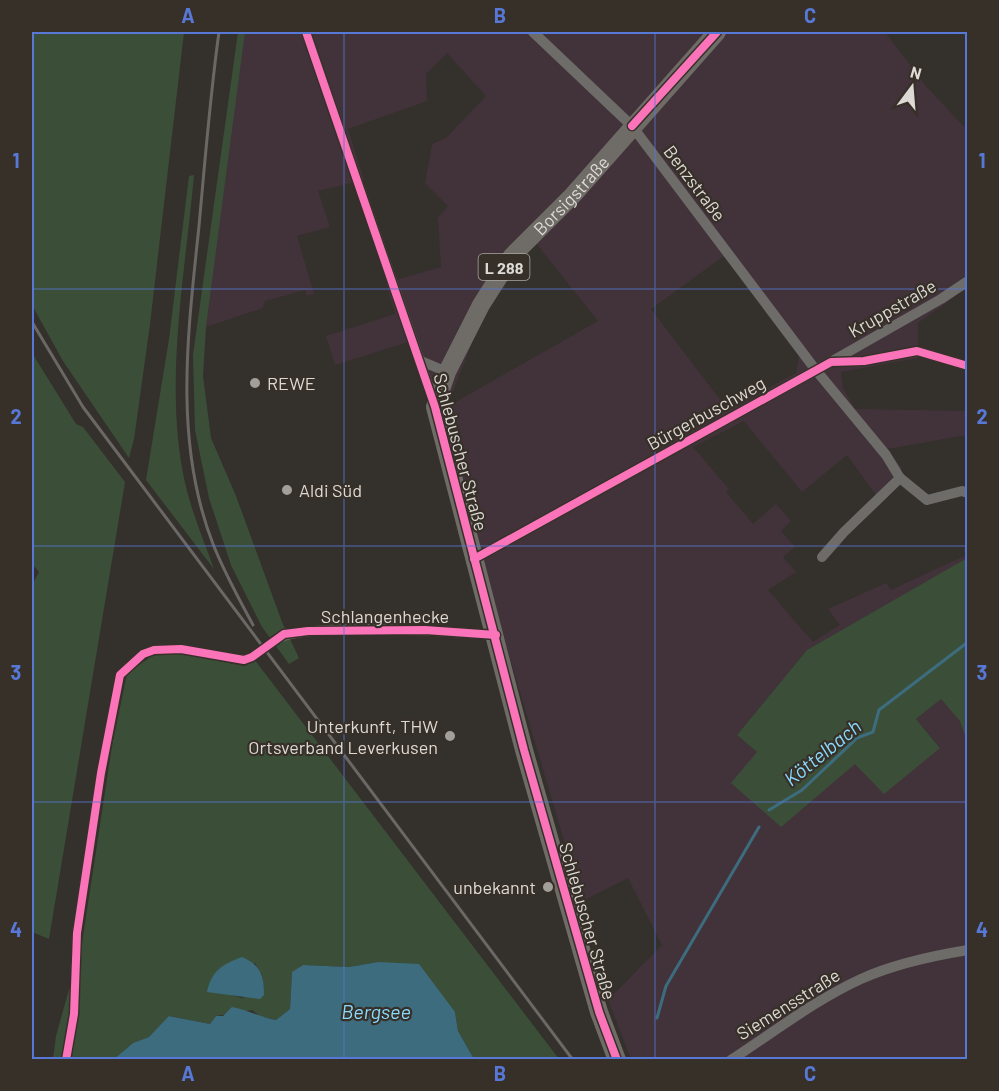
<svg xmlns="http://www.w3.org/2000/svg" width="999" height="1091" font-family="Barlow,sans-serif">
<rect width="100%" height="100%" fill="#34302c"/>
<!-- industrial -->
<path fill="#42333b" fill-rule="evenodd" d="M245,32H885L926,86L967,130V288L918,323V358L841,372L843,388L855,409L967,411V435L887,449L902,468L876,495L847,455L802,492L744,421L693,447L729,489L726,492L753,524L776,504L791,521L781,531L795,547L783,557L796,572L768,590L813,642L840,625L828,609L886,583L891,590L966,555L963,549L967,547V558L807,650L737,735L757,752L855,764L940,747L916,719L941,699L961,721L967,741V1059H631L608,1000L662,945L628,878L582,901L483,567L408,342L335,365L326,336L395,314L386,283L441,267L438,218L448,206L425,183L432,144L446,138L486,96L447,53L426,74L427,101L348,129L364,180L318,191L330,227L297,236L314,294L307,296L305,290L265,301L263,308L206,327ZM535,242L598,321L447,407L480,322ZM724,256L796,347L799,357L796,373L728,410L651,309Z"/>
<!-- green -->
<g fill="#3b4f38" fill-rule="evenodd">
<polygon points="32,32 184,32 150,324 134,439 129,458 63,361 32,305"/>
<polygon points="238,32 245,32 206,327 203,376 211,438 236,496 282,622 299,658 289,664 262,627 231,565 209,498 195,430 193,355"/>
<path d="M194,175C185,276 162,392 187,491C194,518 205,544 214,569L146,480L169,339L189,176Z"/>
<polygon points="32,353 76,424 83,427 125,482 49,939 32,932 32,585 39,572 32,564"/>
<polygon points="967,558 967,741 960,721 941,699 916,719 940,748 884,794 855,764 781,827 731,783 757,752 737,735 807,650"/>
<path d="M176,653L245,666L254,659L559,1059H474L458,1031L455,1012L378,962L349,967L303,965L292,973L290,1009L276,1020L260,1016L252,1010L216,1016L210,1024L170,1016L149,1037L133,1043L114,1059L53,1060L56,1036L82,943L112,746L127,674L153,655ZM255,963L262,975L264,990L242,998L226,993Z"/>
</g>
<!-- water -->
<g fill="#3d6c7f">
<path d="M242,957C261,965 264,976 264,995L260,999L207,992C211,971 223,964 242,957Z"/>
<path d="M378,962L419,964L455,1012L458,1031L474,1059H114L133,1043L149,1037L169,1016L210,1024L216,1016H223L232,1007C248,1010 260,1017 276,1020L290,1009L292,972L303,965L349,967Z"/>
</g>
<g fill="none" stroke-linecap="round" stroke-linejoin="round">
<!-- stream -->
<g stroke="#3d6c7f" stroke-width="3">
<polyline points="769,810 802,790 857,738 873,732 879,710 968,642"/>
<polyline points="657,1018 666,986 759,827"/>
</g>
<!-- street-tunnel -->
<polyline stroke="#4d4945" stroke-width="10" stroke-dasharray="10 5" stroke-linecap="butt" points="252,657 276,640"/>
<!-- street -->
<g stroke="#6d6c69" stroke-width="10">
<polyline points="306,32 435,405"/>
<polyline points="533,32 632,126 815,369 886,455 900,478 844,532 822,557"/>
<polyline points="834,360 941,299 968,281"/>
<polyline points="421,361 447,372"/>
<polyline points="900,478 927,500 962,491 968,493"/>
<polyline points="474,559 831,362 864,361 917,351 968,366"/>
<path d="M276,640C302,621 457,632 496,635"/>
<polyline points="66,1060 74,1014 77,933 101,773 120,675 143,654 154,650 181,649 244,660 252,657"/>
<path d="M731,1060C774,1032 815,1000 861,979C894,964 931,956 968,950"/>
</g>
<!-- primary -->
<path stroke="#6f6c68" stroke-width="18" id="s1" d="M617,1060L599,1012L524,750L435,407L447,372L481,305L512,256L573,195L717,32"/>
<!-- rail -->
<g stroke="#6a6765" stroke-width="3">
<path d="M219,32C210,96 205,161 199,226C188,332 173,441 213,544C224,572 239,599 253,625"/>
<polyline points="32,322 83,407 573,1060"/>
</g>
<defs>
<g id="cycleway">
<polyline points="306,32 435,407 524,750 599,1012 617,1060"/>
<polyline points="632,126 717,32"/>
<polyline points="474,559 831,362 864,361 917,351 968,366"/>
<polyline points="66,1060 74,1014 77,933 101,773 120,675 143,654 154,650 181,649 244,660 252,657 284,634 308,631 425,630 496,635"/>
</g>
</defs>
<!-- cycleway casing -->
<use href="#cycleway" stroke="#373029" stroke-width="11"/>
<!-- cycleway -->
<use href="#cycleway" stroke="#fb73b8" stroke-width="8"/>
</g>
<!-- grid -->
<path fill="none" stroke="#5778d7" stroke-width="1.5" stroke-opacity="0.55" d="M344,32V1060M655,32V1060M32,289H968M32,546H968M32,802H968"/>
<!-- markers -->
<g fill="#a29e99" stroke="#373029" stroke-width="2">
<circle cx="255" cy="383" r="6"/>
<circle cx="287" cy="490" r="6"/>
<circle cx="450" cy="736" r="6"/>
<circle cx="548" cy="887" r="6"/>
</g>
<g text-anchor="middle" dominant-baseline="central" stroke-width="4.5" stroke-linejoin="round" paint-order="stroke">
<!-- shield labels -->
<rect fill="#373029" stroke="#aba6a1" stroke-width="1.5" x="478.5" y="254" width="51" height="26" rx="4.5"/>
<g font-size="16" font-weight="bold" fill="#ddd9d4">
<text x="504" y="267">L 288</text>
</g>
<!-- street labels -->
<g font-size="18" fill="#ddd9d4" stroke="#373029">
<text transform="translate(695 183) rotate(53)">Benzstraße</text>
<text stroke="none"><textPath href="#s1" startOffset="933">Borsigstraße</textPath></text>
<text transform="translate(892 308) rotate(-30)">Kruppstraße</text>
<text transform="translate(706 413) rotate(-29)">Bürgerbuschweg</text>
<text transform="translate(461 452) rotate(75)">Schlebuscher Straße</text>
<text x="385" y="616">Schlangenhecke</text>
<text transform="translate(588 921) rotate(74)">Schlebuscher Straße</text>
<text transform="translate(788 1004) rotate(-32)">Siemensstraße</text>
</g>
<!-- poi labels -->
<g font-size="18" fill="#ddd9d4" stroke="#373029" text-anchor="start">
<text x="267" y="383">REWE</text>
<text x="299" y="490">Aldi Süd</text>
<text x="438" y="726" text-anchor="end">Unterkunft, THW<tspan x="438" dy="21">Ortsverband Leverkusen</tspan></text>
<text x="536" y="887" text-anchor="end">unbekannt</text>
</g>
<!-- water labels -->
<g font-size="20" font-style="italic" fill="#88dbfe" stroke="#373029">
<text transform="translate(822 752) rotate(-39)">Köttelbach</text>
<text x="376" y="1011">Bergsee</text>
</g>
</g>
<!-- border -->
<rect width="999" height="1091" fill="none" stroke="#373029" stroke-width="66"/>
<!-- north arrow -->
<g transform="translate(912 87) rotate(16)" stroke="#373029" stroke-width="4.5" paint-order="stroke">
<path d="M0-4.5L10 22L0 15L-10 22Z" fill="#ddd9d4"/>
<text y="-9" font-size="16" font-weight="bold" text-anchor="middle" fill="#ddd9d4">N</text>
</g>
<rect x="33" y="33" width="933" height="1025" fill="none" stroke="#5778d7" stroke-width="2"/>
<g font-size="20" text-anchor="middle" font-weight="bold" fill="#5778d7">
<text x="188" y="23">A</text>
<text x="500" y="23">B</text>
<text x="810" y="23">C</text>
<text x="16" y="168">1</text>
<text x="982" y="168">1</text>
<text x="16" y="424">2</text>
<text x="982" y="424">2</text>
<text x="16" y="680">3</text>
<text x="982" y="680">3</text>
<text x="16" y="937">4</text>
<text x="982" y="937">4</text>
<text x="188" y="1081">A</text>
<text x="500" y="1081">B</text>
<text x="810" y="1081">C</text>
</g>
</svg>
